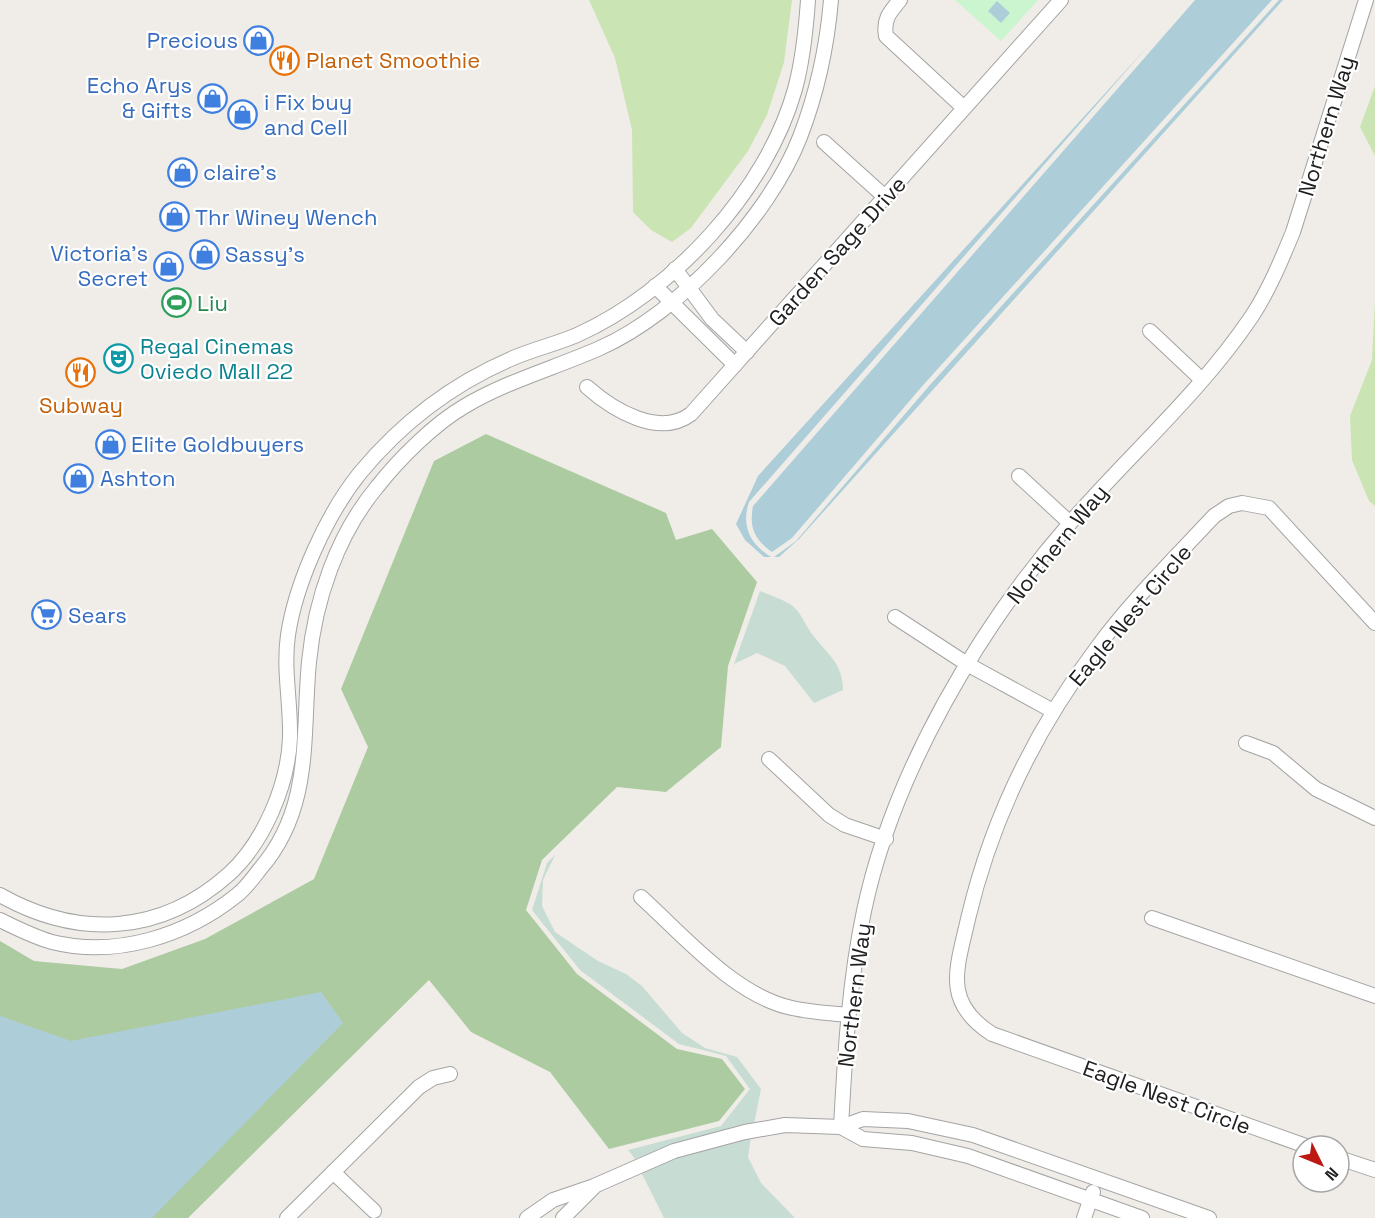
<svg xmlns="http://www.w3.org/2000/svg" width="1375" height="1218" font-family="'Space Grotesk',sans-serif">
<rect width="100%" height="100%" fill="#f0ede8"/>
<!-- grass -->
<g fill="#cae4b3">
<polygon points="589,0 792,0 784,62 767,115 748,151 691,228 672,242 651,230 633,212 632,130 615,58"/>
<polygon points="1375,86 1375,156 1360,127"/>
<polygon points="1375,299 1375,506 1369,501 1352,460 1350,416 1372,360"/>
</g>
<!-- forest -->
<polygon fill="#accba1" points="486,434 666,513 676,540 712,529 757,582 728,666 721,747 666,792 617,787 542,860 526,910 577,974 677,1049 722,1059 745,1089 719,1121 609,1149 550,1072 471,1032 429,980 188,1218 0,1218 0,941 34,961 122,969 205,939 314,879 368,747 341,689 434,461"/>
<!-- wetland -->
<g fill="#c7dcd3">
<path d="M760,591C769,595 781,599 790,604C801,611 805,625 812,634C827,654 843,663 843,690L814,703L785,666L757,653L734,664Z"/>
<polygon points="555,855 543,880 542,906 555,932 598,961 626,974 642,986 682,1033 705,1048 737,1057 761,1089 754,1124 676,1144 635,1159 628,1150 721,1126 750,1089 726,1056 679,1044 580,970 532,910 547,863"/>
<polygon points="751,1137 748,1157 761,1183 795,1218 664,1218 640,1170 676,1157"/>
</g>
<!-- park -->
<polygon fill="#caf5cf" points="955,0 1038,0 1001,41"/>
<!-- water -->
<g fill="#adced9">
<path d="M1195,0H1272L925,383L792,538L772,552C754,539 749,527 753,506Z"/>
<polygon points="1279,0 1283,0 799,539 779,557 774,557 796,541 929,386"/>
<polygon points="997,1 1010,13 1001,23 988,11"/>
<path d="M1148,46L749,502C741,526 750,544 771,557H764L745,540L736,524L758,476Z"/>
<polygon points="321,992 343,1023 152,1218 0,1218 0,1016 71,1041"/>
</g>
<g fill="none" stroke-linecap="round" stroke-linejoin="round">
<defs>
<g id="minor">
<path d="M900,0C890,12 883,19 886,36L964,108"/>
<polyline points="824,142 885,197"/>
<polyline points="675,269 712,319 747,352"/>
<polyline points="655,286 735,365"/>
<polyline points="1150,331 1202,380"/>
<path d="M587,387C613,410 659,438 691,414L1061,0"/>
<polyline points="1019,476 1070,523"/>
<polyline points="895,617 967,664 1053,711"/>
<polyline points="1246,743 1273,753 1316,789 1375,818"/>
<polyline points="769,759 829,815 845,825 886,839"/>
<path d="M0,895C78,939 161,935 229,874C264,842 288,785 290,738C291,703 283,670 288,635C296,582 327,514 360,473C402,422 452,384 513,358C534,349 556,344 577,335C673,292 767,190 795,89C803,60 806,29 808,0"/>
<path d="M641,897C683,935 735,996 792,1008C810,1012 829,1013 847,1015"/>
<polyline points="1152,918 1375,996"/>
<path d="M0,920C16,928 34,937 52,942C116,958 186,936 237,895C246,888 253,878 260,869C313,808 302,736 309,662C315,600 337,535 377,487C399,459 434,424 465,406C507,381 555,368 600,348C679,313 769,217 800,137C817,93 827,47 831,0"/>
<path d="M841,1127C845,1054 849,982 864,911C893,773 979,627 1071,522C1131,453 1201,392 1252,316C1269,290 1281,261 1293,232L1366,0"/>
<polyline points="841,1127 863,1139 912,1143 968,1156 1142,1218"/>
<path d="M1306,1146L992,1034C942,1002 957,968 968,919C991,821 1036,729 1096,649C1131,601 1174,559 1214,516L1229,506L1242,503L1269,508L1375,623"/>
<polyline points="1339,1158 1375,1170"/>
<polyline points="333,1172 374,1211"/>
<polyline points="287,1218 419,1087 433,1078 450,1074"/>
<polyline points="527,1218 553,1200 594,1186 674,1151 745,1132 785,1125 841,1127 863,1119 908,1121 973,1135 1209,1218"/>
<polyline points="563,1218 593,1188"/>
<polyline points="1084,1218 1093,1192"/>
</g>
</defs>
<!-- minor casing -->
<use href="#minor" stroke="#a4a4a4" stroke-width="16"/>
<!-- minor -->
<use href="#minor" stroke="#fff" stroke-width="14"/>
</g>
<!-- icons -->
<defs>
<symbol id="shop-ring" viewBox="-11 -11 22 22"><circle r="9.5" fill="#fff" stroke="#3f7fe0" stroke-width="1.5"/><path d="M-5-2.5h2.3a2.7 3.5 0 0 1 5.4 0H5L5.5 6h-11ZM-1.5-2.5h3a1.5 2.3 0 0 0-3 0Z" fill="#3f7fe0"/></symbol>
<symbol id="restaurant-ring" viewBox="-11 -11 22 22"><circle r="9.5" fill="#fff" stroke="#e8710a" stroke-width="1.5"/><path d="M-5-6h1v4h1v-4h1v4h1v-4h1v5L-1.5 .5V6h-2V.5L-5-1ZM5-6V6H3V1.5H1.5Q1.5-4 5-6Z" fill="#e8710a"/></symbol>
<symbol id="stadium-ring" viewBox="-11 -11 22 22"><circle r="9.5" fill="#fff" stroke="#2e9e5b" stroke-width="1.5"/><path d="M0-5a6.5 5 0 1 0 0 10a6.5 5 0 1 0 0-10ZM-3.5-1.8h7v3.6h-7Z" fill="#2e9e5b"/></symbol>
<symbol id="theatre-ring" viewBox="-11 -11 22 22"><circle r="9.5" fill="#fff" stroke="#0f9aa8" stroke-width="1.5"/><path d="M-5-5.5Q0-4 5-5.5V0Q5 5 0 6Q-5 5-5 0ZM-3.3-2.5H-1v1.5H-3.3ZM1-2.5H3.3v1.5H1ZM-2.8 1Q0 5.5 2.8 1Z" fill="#0f9aa8"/></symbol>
<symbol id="supermarket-ring" viewBox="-11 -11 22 22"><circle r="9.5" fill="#fff" stroke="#3f7fe0" stroke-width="1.5"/><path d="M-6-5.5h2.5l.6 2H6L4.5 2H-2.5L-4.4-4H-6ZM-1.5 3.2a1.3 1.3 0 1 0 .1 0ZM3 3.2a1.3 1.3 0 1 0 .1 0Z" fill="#3f7fe0"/></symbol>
</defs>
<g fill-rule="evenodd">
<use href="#shop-ring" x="242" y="24" width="33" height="33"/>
<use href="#restaurant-ring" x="268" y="44" width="33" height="33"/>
<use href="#shop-ring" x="196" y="82" width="33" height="33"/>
<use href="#shop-ring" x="226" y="98" width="33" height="33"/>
<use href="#shop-ring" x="166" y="156" width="33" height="33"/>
<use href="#shop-ring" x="158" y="200" width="33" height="33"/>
<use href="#shop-ring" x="188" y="238" width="33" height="33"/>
<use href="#shop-ring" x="152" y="250" width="33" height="33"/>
<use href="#stadium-ring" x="160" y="286" width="33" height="33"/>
<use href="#theatre-ring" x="102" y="342" width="33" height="33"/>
<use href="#restaurant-ring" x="64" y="356" width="33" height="33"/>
<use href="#shop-ring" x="94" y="428" width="33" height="33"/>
<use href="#shop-ring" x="62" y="462" width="33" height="33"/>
<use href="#supermarket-ring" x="30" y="598" width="33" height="33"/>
</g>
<g text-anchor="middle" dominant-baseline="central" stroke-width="4.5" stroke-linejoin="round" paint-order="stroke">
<!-- shop labels -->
<g font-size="22" fill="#366cbe" stroke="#fff" text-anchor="start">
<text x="238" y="40" text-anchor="end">Precious</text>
<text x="192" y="85" text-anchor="end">Echo Arys<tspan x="192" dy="25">&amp; Gifts</tspan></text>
<text x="264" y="102">i Fix buy<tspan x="264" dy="25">and Cell</tspan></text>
<text x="203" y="172">claire's</text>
<text x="195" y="217">Thr Winey Wench</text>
<text x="148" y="253" text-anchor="end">Victoria's<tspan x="148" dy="25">Secret</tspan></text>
<text x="225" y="254">Sassy's</text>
<text x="131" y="444">Elite Goldbuyers</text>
<text x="100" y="478">Ashton</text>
<text x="68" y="615">Sears</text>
</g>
<!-- food labels -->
<g font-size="22" fill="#c56008" stroke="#fff" text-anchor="start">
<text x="306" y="60">Planet Smoothie</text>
<text x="81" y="405" text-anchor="middle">Subway</text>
</g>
<!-- street labels -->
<g font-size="22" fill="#202020" stroke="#fff">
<text transform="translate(1326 126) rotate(-73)">Northern Way</text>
<text transform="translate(837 251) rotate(-48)">Garden Sage Drive</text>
<text transform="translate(1057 544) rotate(-51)">Northern Way</text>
<text transform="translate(1130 615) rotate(-50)">Eagle Nest Circle</text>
<text transform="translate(854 995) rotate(-83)">Northern Way</text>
<text transform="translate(1167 1097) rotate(20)">Eagle Nest Circle</text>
</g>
<!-- leisure labels -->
<g font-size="22" fill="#27864d" stroke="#fff" text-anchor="start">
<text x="197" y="303">Liu</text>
</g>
<!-- culture labels -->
<g font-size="22" fill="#0d838f" stroke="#fff" text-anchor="start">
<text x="140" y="346">Regal Cinemas<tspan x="140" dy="25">Oviedo Mall 22</tspan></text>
</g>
</g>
<!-- north arrow -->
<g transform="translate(1321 1164) rotate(133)"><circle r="28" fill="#ffffff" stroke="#a6a6a6" stroke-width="1.5"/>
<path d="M0-4.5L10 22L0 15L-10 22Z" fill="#bc1814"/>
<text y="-9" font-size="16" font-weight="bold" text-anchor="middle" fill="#202020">N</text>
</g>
</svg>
